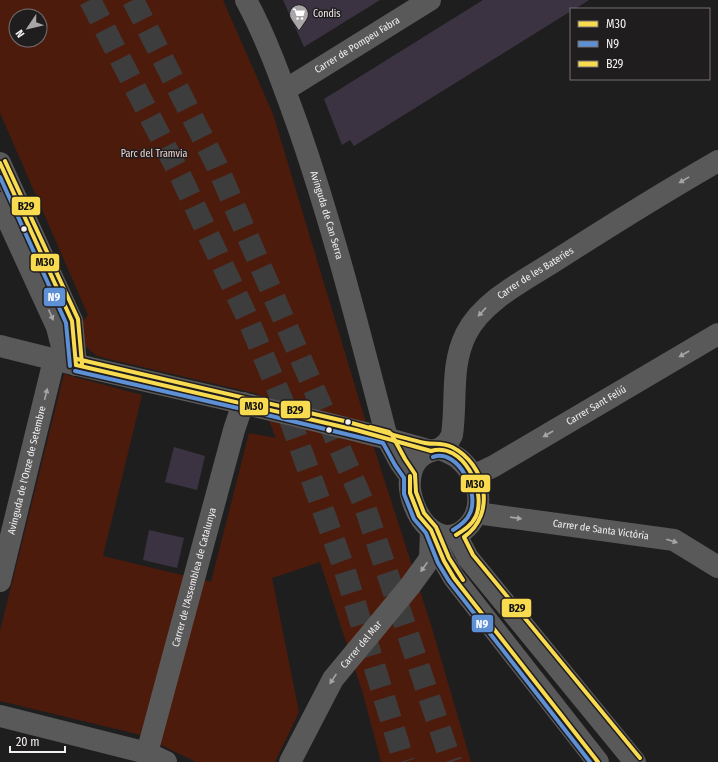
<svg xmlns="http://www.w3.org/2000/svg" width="718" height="762" font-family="'Fira Sans Condensed',sans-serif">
<rect width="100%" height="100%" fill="#1f1e1f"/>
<!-- green -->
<path fill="#4d1b0c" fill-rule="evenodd" d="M0,0H223L273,114L367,426L432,628L471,762H381L363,694L320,562L272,578L299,712L275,762H196L141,735L0,701V631L64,374L142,395L103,556L211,582L249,433L276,438L258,394L117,361L97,356L84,345L77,328L88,315L0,113ZM16,16H40V40H16Z"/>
<!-- building -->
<g fill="#3c3342">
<polygon points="283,0 380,0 304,47"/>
<polygon points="483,0 589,0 575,9 571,9 571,11 354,146 350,140 342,145 324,99"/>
<polygon points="174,447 205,456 197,490 165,482"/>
<polygon points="149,530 184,538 177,568 143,560"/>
</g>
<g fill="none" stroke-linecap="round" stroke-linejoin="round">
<!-- highway-tunnel -->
<g stroke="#3e3d3e" stroke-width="22" stroke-dasharray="22 11" stroke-linecap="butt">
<polyline points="90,0 181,177 247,317 288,414 344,568 404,762"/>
<polyline points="133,0 217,166 364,504 451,762"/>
</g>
<!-- minor -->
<g stroke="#5a595a" stroke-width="22">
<path id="s1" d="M246,0C268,41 283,85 299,129C334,230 360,334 387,438L400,462L410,476"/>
<path id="s2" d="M285,90L430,0"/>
<polyline points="0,163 72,321 76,365"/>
<polyline points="0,203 57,327 62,347 69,356"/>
<path d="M0,346C108,374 217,396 325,423C361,432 396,440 431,451"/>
<path id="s3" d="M440,449L448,442L452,435C457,401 450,366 466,334C483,300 527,279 558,259C611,225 664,192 718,161"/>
<path d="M440,449C447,452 454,455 459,459C478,475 487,508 467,527C426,568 377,456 440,449Z"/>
<path id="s4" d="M473,476L494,466L718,334"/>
<path id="s5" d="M477,513L674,540L718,567"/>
<polyline points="431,530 444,561 454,578 598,762"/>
<polyline points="456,535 468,558 635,762"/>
<path id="s6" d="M0,581L54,360"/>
<polyline points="0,716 147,753 166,762"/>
<path id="s7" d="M147,753L234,430L243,403"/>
<path id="s8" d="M290,762L333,679L410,586L426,564L430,558L431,531"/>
</g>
<defs>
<g id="bus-1">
<polyline points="0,163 72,321 76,365"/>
<polyline points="76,365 356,430 431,451"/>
<path d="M431,451C462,441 487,490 476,516C472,525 464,530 456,535"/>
<polyline points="410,476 410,493 419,516 431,530 444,561 454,578 598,762"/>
</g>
<g id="bus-2">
<polyline points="0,177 66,323 70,366"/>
<polyline points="75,371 242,409 383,443 395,465 404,478 404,494 414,519 426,533 438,563 449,581 590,762"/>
<path d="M433,457C459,448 481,495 469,515C466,522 459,526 453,530"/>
</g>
<g id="bus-3">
<polyline points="5,161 78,319 82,364"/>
<path d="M77,359C165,380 253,400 340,420C369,427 397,437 425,443C435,445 441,442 452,447C486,464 497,514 464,537L473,555L640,758"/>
<polyline points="370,427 389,432 392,435 405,459 415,474 416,492 424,513 436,527 449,558 463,580"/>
</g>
</defs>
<!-- bus-1 casing -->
<use href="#bus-1" stroke="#201d1f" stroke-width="7"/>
<!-- bus-2 casing -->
<use href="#bus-2" stroke="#201d1f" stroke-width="7"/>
<!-- bus-3 casing -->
<use href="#bus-3" stroke="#201d1f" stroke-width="7"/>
<!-- bus-1 -->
<use href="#bus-1" stroke="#f9db4f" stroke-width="4"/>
<!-- bus-2 -->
<use href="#bus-2" stroke="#5d90d4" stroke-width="4"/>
<!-- bus-3 -->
<use href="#bus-3" stroke="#f9db4f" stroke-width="4"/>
</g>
<!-- one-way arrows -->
<defs><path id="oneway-solid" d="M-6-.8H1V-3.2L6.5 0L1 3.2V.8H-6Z"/></defs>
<g fill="#a6a4a5">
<use href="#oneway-solid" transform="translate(684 180) rotate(149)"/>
<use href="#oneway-solid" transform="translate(482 312) rotate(133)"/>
<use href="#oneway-solid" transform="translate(51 315) rotate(66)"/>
<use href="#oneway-solid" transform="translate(684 354) rotate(150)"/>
<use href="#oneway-solid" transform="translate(46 394) rotate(-76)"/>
<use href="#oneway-solid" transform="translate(548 434) rotate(150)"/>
<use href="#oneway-solid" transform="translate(516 518) rotate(8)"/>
<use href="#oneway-solid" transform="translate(672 541) rotate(17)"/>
<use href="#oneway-solid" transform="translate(424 567) rotate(125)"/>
<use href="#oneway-solid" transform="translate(333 679) rotate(124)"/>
</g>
<!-- icons -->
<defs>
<symbol id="supermarket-pin" viewBox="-11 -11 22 30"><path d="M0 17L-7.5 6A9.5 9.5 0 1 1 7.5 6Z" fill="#a8a6a7" stroke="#201d1f"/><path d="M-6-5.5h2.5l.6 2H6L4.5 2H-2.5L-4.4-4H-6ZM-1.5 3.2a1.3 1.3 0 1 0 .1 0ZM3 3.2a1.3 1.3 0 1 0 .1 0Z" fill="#fff"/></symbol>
</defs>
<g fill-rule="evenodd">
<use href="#supermarket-pin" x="288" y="3" width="22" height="30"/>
</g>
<!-- markers -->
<g fill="#f1eff0" stroke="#201d1f" stroke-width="1.5">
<circle cx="24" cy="229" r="3.5"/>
<circle cx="348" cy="422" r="3.5"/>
<circle cx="329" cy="430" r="3.5"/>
</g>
<g text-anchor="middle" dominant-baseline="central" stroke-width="3" stroke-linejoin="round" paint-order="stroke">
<!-- poi labels -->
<g font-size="10" fill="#f1eff0" stroke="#201d1f" text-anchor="start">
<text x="313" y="14">Condis</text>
</g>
<!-- street labels -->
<g font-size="10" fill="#f1eff0" stroke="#201d1f">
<text stroke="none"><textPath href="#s2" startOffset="85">Carrer de Pompeu Fabra</textPath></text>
<text stroke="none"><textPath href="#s1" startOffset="230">Avinguda de Can Serra</textPath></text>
<text stroke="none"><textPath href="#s3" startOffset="215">Carrer de les Bateríes</textPath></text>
<text stroke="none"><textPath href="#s4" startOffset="142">Carrer Sant Feliú</textPath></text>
<text stroke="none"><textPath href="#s6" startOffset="114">Avinguda de l'Onze de Setembre</textPath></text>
<text stroke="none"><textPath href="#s5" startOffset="125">Carrer de Santa Victòria</textPath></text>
<text stroke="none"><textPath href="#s7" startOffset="182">Carrer de l'Assemblea de Catalunya</textPath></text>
<text stroke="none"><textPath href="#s8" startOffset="138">Carrer del Mar</textPath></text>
</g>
<!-- park labels -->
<g font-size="10" fill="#efd6ce" stroke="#201d1f">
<text x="154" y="154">Parc del Tramvia</text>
</g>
</g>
<g stroke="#201d1f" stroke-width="1.5">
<rect x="11" y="196" width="30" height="20" rx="4" fill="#f9db4f"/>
<rect x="30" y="253" width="30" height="19" rx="4" fill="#f9db4f"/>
<rect x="43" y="287" width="23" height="20" rx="4" fill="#5d90d4"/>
<rect x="239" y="397" width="30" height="19" rx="4" fill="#f9db4f"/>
<rect x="280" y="400" width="31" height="19" rx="4" fill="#f9db4f"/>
<rect x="460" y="474" width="31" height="19" rx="4" fill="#f9db4f"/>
<rect x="501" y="598" width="31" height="20" rx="4" fill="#f9db4f"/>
<rect x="471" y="614" width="23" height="19" rx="4" fill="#5d90d4"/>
</g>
<g font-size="11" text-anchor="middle" font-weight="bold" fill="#fff">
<text x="54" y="301">N9</text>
<text x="482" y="628">N9</text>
</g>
<g font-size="11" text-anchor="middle" font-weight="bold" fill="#111">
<text x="26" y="210">B29</text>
<text x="45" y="266">M30</text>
<text x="254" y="410">M30</text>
<text x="295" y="414">B29</text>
<text x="475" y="488">M30</text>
<text x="517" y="612">B29</text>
</g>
<!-- legend -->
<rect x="570" y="8" width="140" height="72" fill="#201d1f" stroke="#747173"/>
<rect x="578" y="21" width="20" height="6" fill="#f9db4f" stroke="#747173"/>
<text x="606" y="28" font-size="12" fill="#f1eff0">M30</text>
<rect x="578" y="41" width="20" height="6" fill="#5d90d4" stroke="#747173"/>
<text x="606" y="48" font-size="12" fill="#f1eff0">N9</text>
<rect x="578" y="61" width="20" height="6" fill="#f9db4f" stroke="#747173"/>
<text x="606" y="68" font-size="12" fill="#f1eff0">B29</text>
<!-- north arrow -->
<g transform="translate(28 28) rotate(235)"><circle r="19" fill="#201d1f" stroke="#747173"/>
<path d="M0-3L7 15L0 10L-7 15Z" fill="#a8a6a7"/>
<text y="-6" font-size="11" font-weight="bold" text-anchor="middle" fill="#f1eff0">N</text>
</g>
<!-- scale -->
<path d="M10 746v6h55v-6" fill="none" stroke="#f1eff0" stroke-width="2"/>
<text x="16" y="746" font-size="12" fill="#f1eff0" stroke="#201d1f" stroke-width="3" paint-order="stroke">20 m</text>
</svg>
